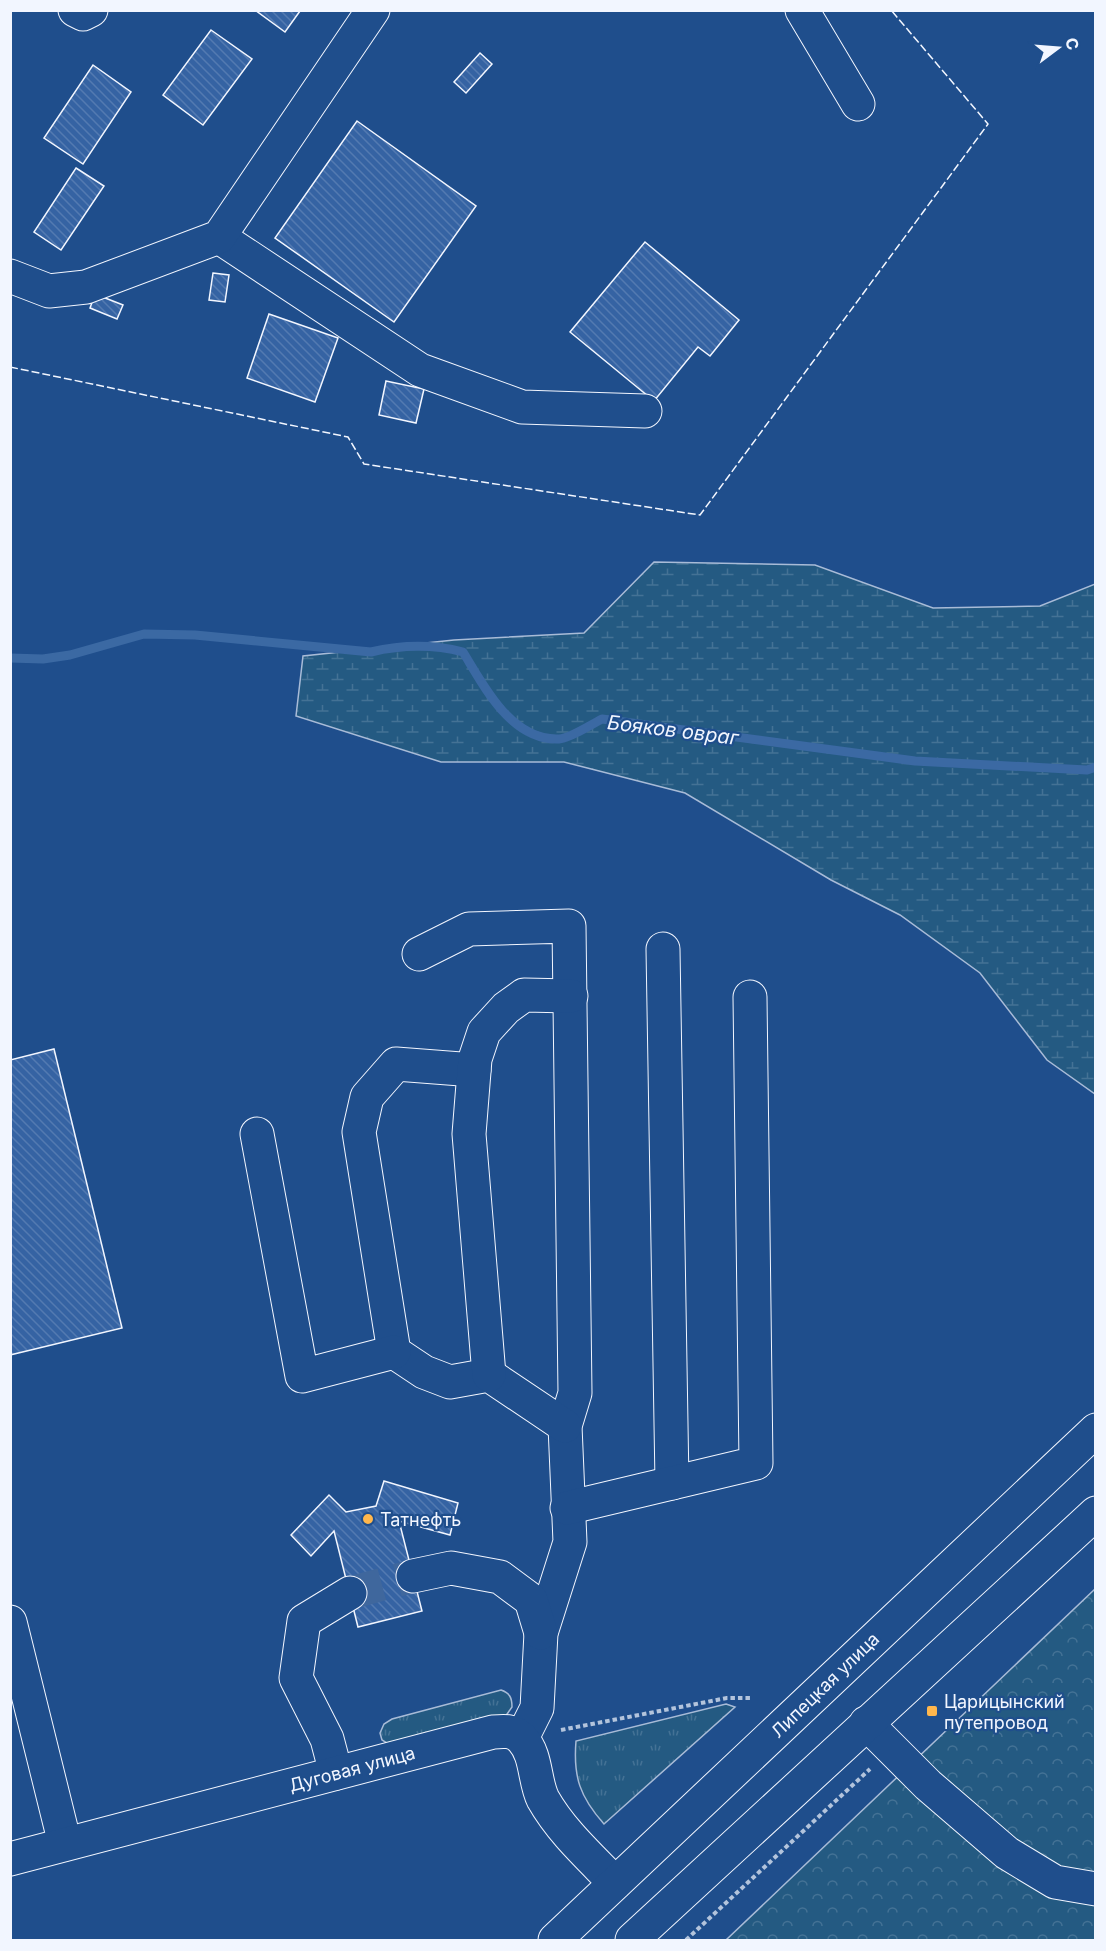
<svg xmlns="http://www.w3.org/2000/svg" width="1106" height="1951" font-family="Inter,sans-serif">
  <defs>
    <pattern id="grass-tufts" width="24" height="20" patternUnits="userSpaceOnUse" patternTransform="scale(1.5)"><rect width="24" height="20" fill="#245a82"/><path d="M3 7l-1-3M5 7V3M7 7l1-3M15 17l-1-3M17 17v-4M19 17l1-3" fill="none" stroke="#447295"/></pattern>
    <pattern id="forest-crowns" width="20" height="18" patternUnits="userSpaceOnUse" patternTransform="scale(1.5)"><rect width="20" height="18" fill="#245a82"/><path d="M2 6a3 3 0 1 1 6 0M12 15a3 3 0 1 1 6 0" fill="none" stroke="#447295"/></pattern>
    <pattern id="wetland-marsh" width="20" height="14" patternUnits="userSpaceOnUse" patternTransform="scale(1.5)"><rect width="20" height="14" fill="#245a82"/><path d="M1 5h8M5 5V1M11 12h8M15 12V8" fill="none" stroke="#447295"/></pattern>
    <pattern id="building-back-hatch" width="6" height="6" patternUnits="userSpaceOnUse" patternTransform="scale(1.5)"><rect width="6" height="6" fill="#3563a3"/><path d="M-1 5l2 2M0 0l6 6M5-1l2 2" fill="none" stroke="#537ab1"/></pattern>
  </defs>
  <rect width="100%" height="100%" fill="#1f4e8c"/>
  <g fill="url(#grass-tufts)" stroke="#a8bbd7" stroke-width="1.5">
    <path d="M501 1690C510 1693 512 1698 512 1707L505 1717 390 1745 382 1740 380 1733 384 1724 392 1719Z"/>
    <path d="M726 1704 735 1707 604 1824C580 1797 573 1777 576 1741Z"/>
  </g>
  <polygon fill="url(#forest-crowns)" stroke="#a8bbd7" stroke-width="1.5" points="1095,1589 1095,1940 726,1940"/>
  <polygon fill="url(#wetland-marsh)" stroke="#a8bbd7" stroke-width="1.5" points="654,562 815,565 933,608 1040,606 1095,584 1095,1094 1047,1060 980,973 900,915 831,880 685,793 564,762 441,762 296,716 303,656 454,640 584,633"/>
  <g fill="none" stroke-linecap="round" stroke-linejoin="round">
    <path stroke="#3b69a3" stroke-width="9" d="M10 658 43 659 70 655 144 634 195 635 371 652C401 645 432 644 463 652 484 686 511 741 559 739 571 738 590 725 602 719L915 761 1087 770 1096 767"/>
  </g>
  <g fill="url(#building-back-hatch)" stroke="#f2f6ff" stroke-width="1.5">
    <polygon points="255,10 299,10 300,11 285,32"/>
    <polygon points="211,30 252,59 203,125 163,95"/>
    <polygon points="480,53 492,64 466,93 454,82"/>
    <polygon points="93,65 131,92 83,164 44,138"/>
    <polygon points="357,121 476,206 394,322 275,238"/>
    <polygon points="76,168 104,186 61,250 34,232"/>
    <polygon points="645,242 739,320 710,356 698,347 654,401 570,332"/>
    <polygon points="213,273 229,275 225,302 209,300"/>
    <polygon points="95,294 123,305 117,319 90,308"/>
    <polygon points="269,314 338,338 315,402 247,378"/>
    <polygon points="386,381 424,389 416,423 379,415"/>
    <polygon points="54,1049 122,1328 10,1355 10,1060"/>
    <polygon points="384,1481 458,1503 450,1535 399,1521 422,1611 358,1627 334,1531 311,1556 291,1535 329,1495 346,1512 376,1506"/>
  </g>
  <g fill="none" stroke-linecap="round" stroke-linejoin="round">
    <polyline stroke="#3f679d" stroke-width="33" stroke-dasharray="33 16" stroke-linecap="butt" points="350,1593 413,1576"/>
    <g stroke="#f2f6ff" stroke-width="35">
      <g id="minor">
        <polyline points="75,10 83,14 91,10"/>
        <polyline points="802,10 858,104"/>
        <polyline points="219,237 420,370 522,407 645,411"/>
        <polyline points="10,276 49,291 86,287 219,237 373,10"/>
        <polyline points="663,949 672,1483"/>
        <polyline points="419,954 469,929 569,926 575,1393 565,1426 570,1542 541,1633 537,1708 522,1738"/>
        <polyline points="474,1070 396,1064 367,1097 359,1132 394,1352 424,1372 450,1382 489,1375 565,1426"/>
        <polyline points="257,1134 302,1376 394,1352"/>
        <polyline points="489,1375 469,1134 475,1059 484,1032 506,1008 524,995 571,996"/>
        <polyline points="567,1508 756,1463 750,997"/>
        <polyline points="413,1576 451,1568 500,1577 531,1600 541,1633"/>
        <polyline points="10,1622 65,1844"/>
        <polyline points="866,1723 928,1785 1007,1853 1055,1882 1096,1889"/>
        <polyline points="336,1773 327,1739 296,1678 304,1621 350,1593"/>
        <path d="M10 1859 493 1732C504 1731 514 1730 522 1739 537 1755 534 1781 543 1799 561 1831 590 1857 615 1883"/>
      </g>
    </g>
    <g stroke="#f2f6ff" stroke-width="35">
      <g id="major">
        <polyline points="555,1940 1096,1430"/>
        <polyline points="632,1940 1096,1513"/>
      </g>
    </g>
    <g stroke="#b3c4dc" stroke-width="4" stroke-dasharray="4.5 3" stroke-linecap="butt">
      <polyline points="561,1730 727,1698 752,1698"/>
      <polyline points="686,1940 870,1769"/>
    </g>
    <use href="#minor" stroke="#1f4e8c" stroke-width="33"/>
    <use href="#major" stroke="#1f4e8c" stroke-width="33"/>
    <polyline stroke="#f2f6ff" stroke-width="1.5" stroke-dasharray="8 3" stroke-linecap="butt" points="10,367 348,437 364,464 700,515 988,124 891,10"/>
  </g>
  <g fill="#ffb74d" stroke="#1f4e8c" stroke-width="2">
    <circle cx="368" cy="1519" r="6"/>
    <rect x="926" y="1705" width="12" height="12" rx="3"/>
  </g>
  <g text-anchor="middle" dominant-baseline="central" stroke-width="4.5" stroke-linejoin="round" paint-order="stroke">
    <g font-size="18" fill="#f2f6ff" stroke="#1f4e8c" text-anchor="start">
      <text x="380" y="1519">Татнефть</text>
      <text x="944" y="1701">Царицынский<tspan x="944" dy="21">путепровод</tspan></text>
    </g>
    <g font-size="18" fill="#f2f6ff" stroke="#1f4e8c">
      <text transform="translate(825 1685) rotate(-44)">Липецкая улица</text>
      <text transform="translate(352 1769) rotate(-15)">Дуговая улица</text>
    </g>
    <g font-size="20" font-style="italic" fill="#f2f6ff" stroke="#1f4e8c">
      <text transform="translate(673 730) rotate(7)">Бояков овраг</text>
    </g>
  </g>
  <rect width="1106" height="1951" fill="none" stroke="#f2f6ff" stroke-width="24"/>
  <g transform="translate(1058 48) rotate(74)" stroke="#1f4e8c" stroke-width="4.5" paint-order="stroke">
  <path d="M0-4.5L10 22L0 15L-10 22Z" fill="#f2f6ff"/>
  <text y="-9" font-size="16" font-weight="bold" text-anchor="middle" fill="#f2f6ff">С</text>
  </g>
</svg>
